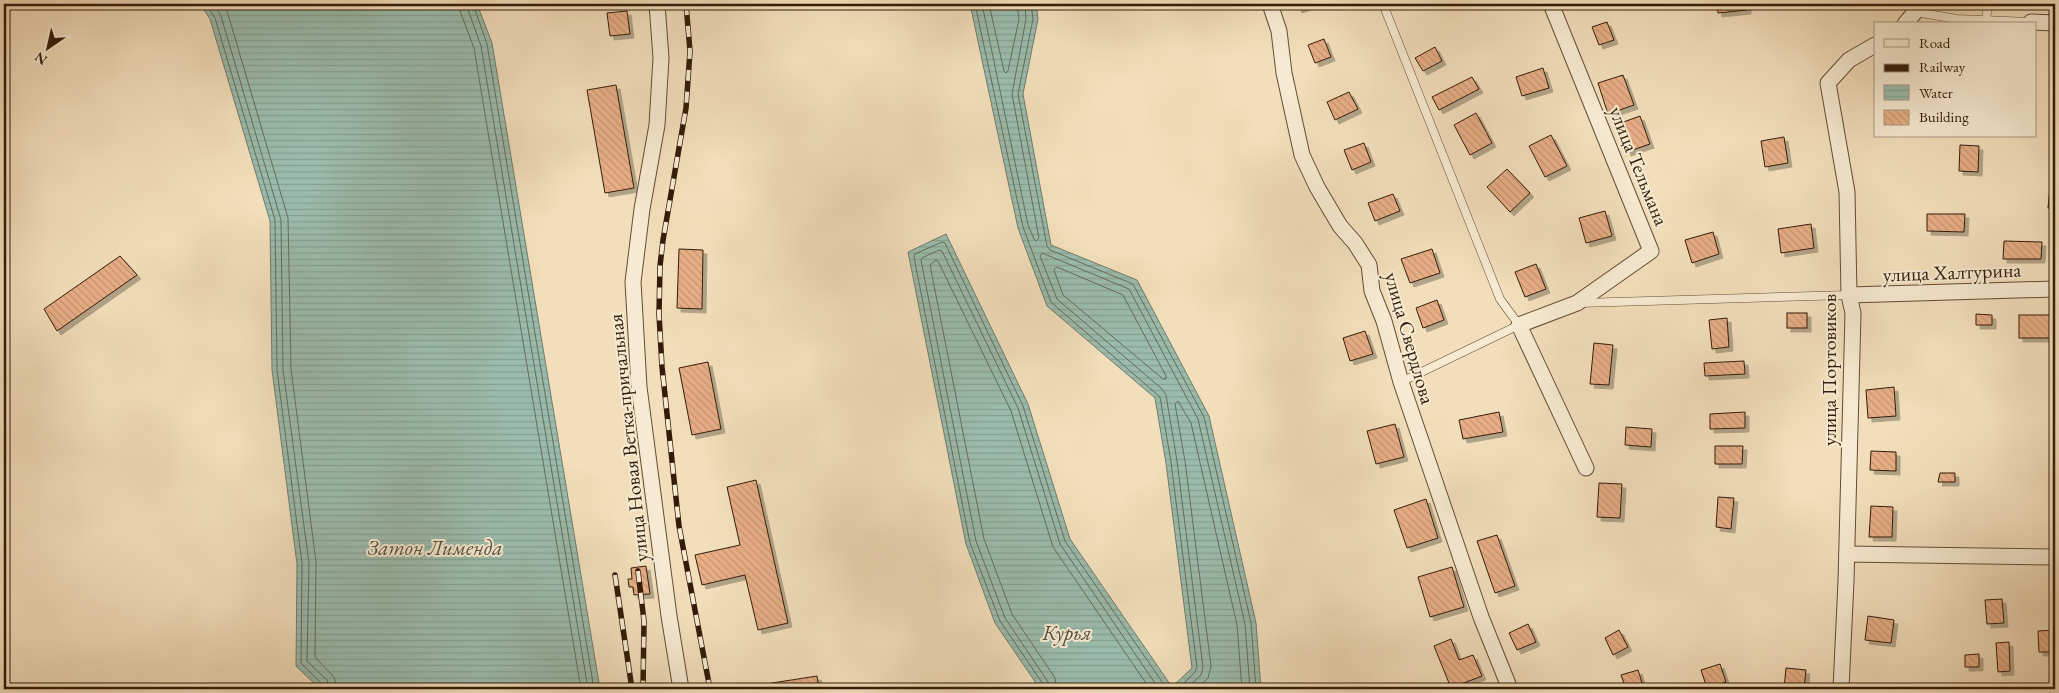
<svg xmlns="http://www.w3.org/2000/svg" width="2059" height="693" font-family="'EB Garamond',serif">
  <defs>
    <pattern id="water-rules" width="6" height="5" patternUnits="userSpaceOnUse" patternTransform="scale(1.25)"><rect width="6" height="5" fill="#9bbcad"/><path d="M0 2.5h6" fill="none" stroke="#86a194"/></pattern>
    <pattern id="building-back-hatch" width="6" height="6" patternUnits="userSpaceOnUse" patternTransform="scale(1.25)"><rect width="6" height="6" fill="#e8ae86"/><path d="M-1 5l2 2M0 0l6 6M5-1l2 2" fill="none" stroke="#c79572"/></pattern>
    <filter id="shadow"><feDropShadow dx="4" dy="4" stdDeviation="0" flood-color="#0004"/></filter>
  </defs>
  <rect width="100%" height="100%" fill="#f2deba"/>
  <filter id="stains"><feTurbulence type="fractalNoise" baseFrequency=".004" numOctaves="4"/><feColorMatrix values="0 0 0 0 .2 0 0 0 0 .09 0 0 0 0 .02 0 0 0 .5 -.17"/></filter>
  <radialGradient id="worn" r=".72"><stop offset=".6" stop-color="#630" stop-opacity="0"/><stop offset="1" stop-color="#630" stop-opacity=".3"/></radialGradient>
  <g fill="url(#water-rules)" stroke="#717c6b">
    <polygon points="200,4 477,4 492,43 600,689 320,689 296,666 297,564 272,370 270,221 210,19"/>
    <polygon points="970,4 1036,4 1038,19 1023,94 1051,245 1137,280 1209,416 1256,623 1261,689 1040,689 995,623 966,544 908,252 946,234 1028,404 1070,539 1172,687 1192,668 1166,463 1155,398 1047,306 1018,228"/>
  </g>
  <g fill="none" stroke-linecap="round" stroke-linejoin="round">
    <g stroke="#666c5b" stroke-width="1">
      <polyline points="206,4 215,18 275,220 277,370 302,563 301,663 322,684 323,689"/>
      <polyline points="214,4 221,16 281,220 283,370 309,563 307,661 327,680 329,689"/>
      <polyline points="223,4 228,14 288,218 291,369 316,562 315,657 334,677 337,689"/>
      <polyline points="459,4 460,11 474,48 581,689"/>
      <polyline points="466,4 481,46 588,689"/>
      <polyline points="473,4 487,44 594,689"/>
      <polyline points="975,4 1023,227 1051,302 1160,397 1171,462 1197,667 1195,672 1178,689"/>
      <polyline points="982,4 1028,225 1034,239 1036,241 1039,238 1012,94 1026,19 1025,4"/>
      <polyline points="989,4 1004,71 1006,73 1008,71 1019,19 1017,4"/>
      <polyline points="1031,4 1033,19 1018,94 1047,246 1050,250 1133,284 1204,417 1251,623 1256,689"/>
      <polygon points="1057,267 1123,295 1166,376 1166,379 1163,379 1063,295 1054,270"/>
      <polyline points="1044,689 1043,684 1000,621 970,543 914,257 915,254 942,242 945,243 1023,406 1065,541 1167,689"/>
      <polyline points="1050,689 1048,682 1005,618 976,541 921,260 922,258 939,250 942,251 1018,408 1060,544 1159,689"/>
      <polyline points="1057,689 1055,678 1012,614 984,539 930,265 936,260 938,261 1011,411 1053,547 1150,689"/>
      <polyline points="1186,689 1201,675 1203,667 1177,461 1166,395 1162,389 1057,299 1040,256 1042,253 1129,289 1198,419 1245,624 1250,689"/>
      <polyline points="1197,689 1208,678 1211,666 1185,461 1175,404 1178,401 1191,423 1237,625 1242,689"/>
    </g>
  </g>
  <g fill="url(#building-back-hatch)" stroke="#321c09" filter="url(#shadow)">
    <polygon points="1296,4 1313,4 1298,9"/>
    <polygon points="1717,4 1747,4 1747,10 1718,13"/>
    <polygon points="627,11 630,34 610,36 607,13"/>
    <polygon points="1607,22 1614,40 1599,45 1592,27"/>
    <polygon points="1324,39 1331,57 1315,63 1308,45"/>
    <polygon points="1435,47 1442,61 1423,71 1415,58"/>
    <polygon points="1543,68 1549,88 1522,96 1516,77"/>
    <polygon points="1623,75 1634,105 1608,114 1598,83"/>
    <polygon points="1472,77 1479,89 1439,110 1432,97"/>
    <polygon points="616,85 634,188 605,193 587,90"/>
    <polygon points="1349,92 1358,109 1335,120 1327,102"/>
    <polygon points="1476,113 1492,143 1470,155 1454,125"/>
    <polygon points="1640,116 1650,144 1627,152 1618,124"/>
    <polygon points="1551,135 1567,166 1545,177 1529,146"/>
    <polygon points="1784,137 1788,163 1765,167 1761,141"/>
    <polygon points="1364,143 1371,162 1352,170 1344,150"/>
    <polygon points="1960,145 1979,146 1978,172 1959,171"/>
    <polygon points="1507,169 1530,193 1510,212 1487,187"/>
    <polygon points="2050,188 2055,188 2055,209 2048,208"/>
    <polygon points="1393,194 1400,211 1375,221 1368,203"/>
    <polygon points="1605,211 1612,236 1586,243 1579,218"/>
    <polygon points="1927,214 1965,214 1964,232 1927,231"/>
    <polygon points="1811,224 1814,248 1781,253 1778,229"/>
    <polygon points="1713,232 1719,254 1692,263 1685,240"/>
    <polygon points="2004,241 2042,242 2041,259 2003,259"/>
    <polygon points="679,249 703,250 702,309 677,308"/>
    <polygon points="1432,249 1440,273 1410,283 1401,259"/>
    <polygon points="120,256 137,275 57,331 44,309"/>
    <polygon points="1536,264 1546,289 1525,297 1515,272"/>
    <polygon points="1437,300 1444,320 1423,328 1416,308"/>
    <rect x="1787" y="313" width="20" height="15"/>
    <polygon points="1976,314 1992,315 1992,325 1976,325"/>
    <rect x="2019" y="315" width="36" height="23"/>
    <polygon points="1727,318 1729,347 1712,349 1709,320"/>
    <polygon points="1365,331 1373,354 1350,361 1343,338"/>
    <polygon points="1594,343 1613,345 1609,385 1590,384"/>
    <polygon points="1744,361 1745,374 1705,376 1704,363"/>
    <polygon points="708,362 721,429 692,435 679,368"/>
    <polygon points="1894,387 1896,416 1868,418 1866,390"/>
    <polygon points="1499,412 1503,432 1463,439 1459,420"/>
    <polygon points="1745,412 1745,428 1710,429 1710,414"/>
    <polygon points="1395,424 1404,457 1376,464 1367,431"/>
    <polygon points="1626,427 1652,429 1651,447 1625,445"/>
    <polygon points="1715,446 1743,446 1742,464 1715,464"/>
    <polygon points="1871,451 1896,452 1896,471 1870,470"/>
    <polygon points="1940,473 1955,473 1955,482 1938,482"/>
    <polygon points="756,480 788,623 758,630 745,575 702,585 695,555 740,545 727,487"/>
    <polygon points="1599,483 1622,484 1620,518 1597,517"/>
    <polygon points="1718,497 1734,498 1731,529 1716,527"/>
    <polygon points="1426,499 1438,538 1407,548 1394,510"/>
    <polygon points="1871,506 1893,507 1892,537 1869,537"/>
    <polygon points="1497,535 1515,586 1495,593 1477,541"/>
    <polygon points="646,566 650,594 634,595 633,587 629,587 628,579 632,579 631,568"/>
    <polygon points="1452,567 1464,607 1430,617 1418,577"/>
    <polygon points="2002,599 2004,623 1987,624 1985,600"/>
    <polygon points="1868,616 1894,620 1891,643 1865,640"/>
    <polygon points="1528,624 1536,642 1517,650 1509,633"/>
    <polygon points="1619,630 1628,647 1613,655 1605,638"/>
    <polygon points="2055,630 2055,652 2039,652 2038,631"/>
    <polygon points="1451,639 1459,660 1473,655 1482,676 1451,688 1434,646"/>
    <polygon points="2009,642 2010,671 1998,672 1996,643"/>
    <polygon points="1979,654 1979,667 1965,667 1965,655"/>
    <polygon points="1720,664 1726,682 1707,688 1701,670"/>
    <polygon points="1786,668 1806,670 1804,689 1784,689"/>
    <polygon points="1638,670 1643,686 1626,689 1621,675"/>
    <polygon points="817,676 819,689 754,689 753,686"/>
  </g>
  <g fill="none" stroke-linecap="round" stroke-linejoin="round">
    <g stroke="#624c35" stroke-width="9">
      <g id="lane">
        <polyline points="1383,4 1500,299 1519,325 1401,382"/>
        <polyline points="1915,12 1957,19 2031,22"/>
        <polyline points="1986,20 1988,4"/>
        <polyline points="1581,303 1849,295"/>
      </g>
    </g>
    <g stroke="#624c35" stroke-width="17">
      <g id="street">
        <polyline points="657,4 661,58 657,125 642,209 633,282 639,387 669,616 681,689"/>
        <polyline points="1270,4 1279,31 1284,73 1302,155 1317,187 1340,226 1355,243 1369,265 1372,291 1384,321 1401,382 1481,617 1510,689"/>
        <polyline points="1551,4 1651,251 1577,303 1519,325 1586,468"/>
        <polyline points="2031,22 2055,23"/>
        <polyline points="1905,24 1915,12 1915,4"/>
        <polyline points="1849,295 2055,289"/>
        <polyline points="1847,554 2055,557"/>
        <polyline points="1841,689 1846,581 1853,313 1849,295 1847,192 1828,83 1849,60 1875,45"/>
      </g>
    </g>
    <use href="#lane" stroke="#f7ead2" stroke-width="8"/>
    <use href="#street" stroke="#f7ead2" stroke-width="15"/>
    <g stroke="#321c09" stroke-width="5.5">
      <g id="rail">
        <polyline points="686,4 690,51 686,108 663,240 660,266 659,314 662,367 679,526 710,689"/>
        <polyline points="638,571 644,621 643,689"/>
        <polyline points="615,575 632,689"/>
      </g>
    </g>
    <use href="#rail" stroke="#f7ead2" stroke-width="4" stroke-dasharray="11" stroke-linecap="butt"/>
  </g>
  <g text-anchor="middle" dominant-baseline="central" stroke-width="4" stroke-linejoin="round" paint-order="stroke">
    <g font-size="20" fill="#321c09" stroke="#f7ead2">
      <text transform="translate(1639 166) rotate(68)">улица Тельмана</text>
      <text transform="translate(1952 272) rotate(-2)">улица Халтурина</text>
      <text transform="translate(1410 338) rotate(74)">улица Свердлова</text>
      <text transform="translate(1829 370) rotate(-90)">улица Портовиков</text>
      <text transform="translate(628 438) rotate(-96)">улица Новая Ветка-причальная</text>
    </g>
    <g font-size="21" font-style="italic" fill="#524c3a" stroke="#f7ead2">
      <text x="435" y="547">Затон Лименда</text>
      <text x="1067" y="632">Курья</text>
    </g>
  </g>
  <rect width="2059" height="693" fill="none" stroke="#f2deba" stroke-width="20"/>
  <rect x="5" y="5" width="2049" height="683" fill="none" stroke="#321c09" stroke-width="2.5"/>
  <rect x="10" y="10" width="2039" height="673" fill="none" stroke="#321c09"/>
  <rect x="1874" y="22" width="162" height="115" fill="#f7ead2" stroke="#a89882"/>
  <rect x="1884" y="39" width="25" height="8" fill="#f7ead2" stroke="#a89882"/>
  <text x="1919" y="48" font-size="15" fill="#321c09">Road</text>
  <rect x="1884" y="64" width="25" height="8" fill="#321c09" stroke="#a89882"/>
  <text x="1919" y="72" font-size="15" fill="#321c09">Railway</text>
  <rect x="1884" y="85" width="25" height="15" fill="url(#water-rules)" stroke="#a89882"/>
  <text x="1919" y="98" font-size="15" fill="#321c09">Water</text>
  <rect x="1884" y="110" width="25" height="15" fill="url(#building-back-hatch)" stroke="#a89882"/>
  <text x="1919" y="122" font-size="15" fill="#321c09">Building</text>
  <g transform="translate(48 48) rotate(214)" stroke="#f7ead2" stroke-width="4" paint-order="stroke">
  <path d="M0-4L9 19L0 12L-9 19Z" fill="#321c09"/>
  <text y="-8" font-size="14" font-weight="bold" text-anchor="middle" fill="#321c09">N</text>
  </g>
  <rect width="100%" height="100%" filter="url(#stains)"/>
  <rect width="100%" height="100%" fill="url(#worn)"/>
</svg>
